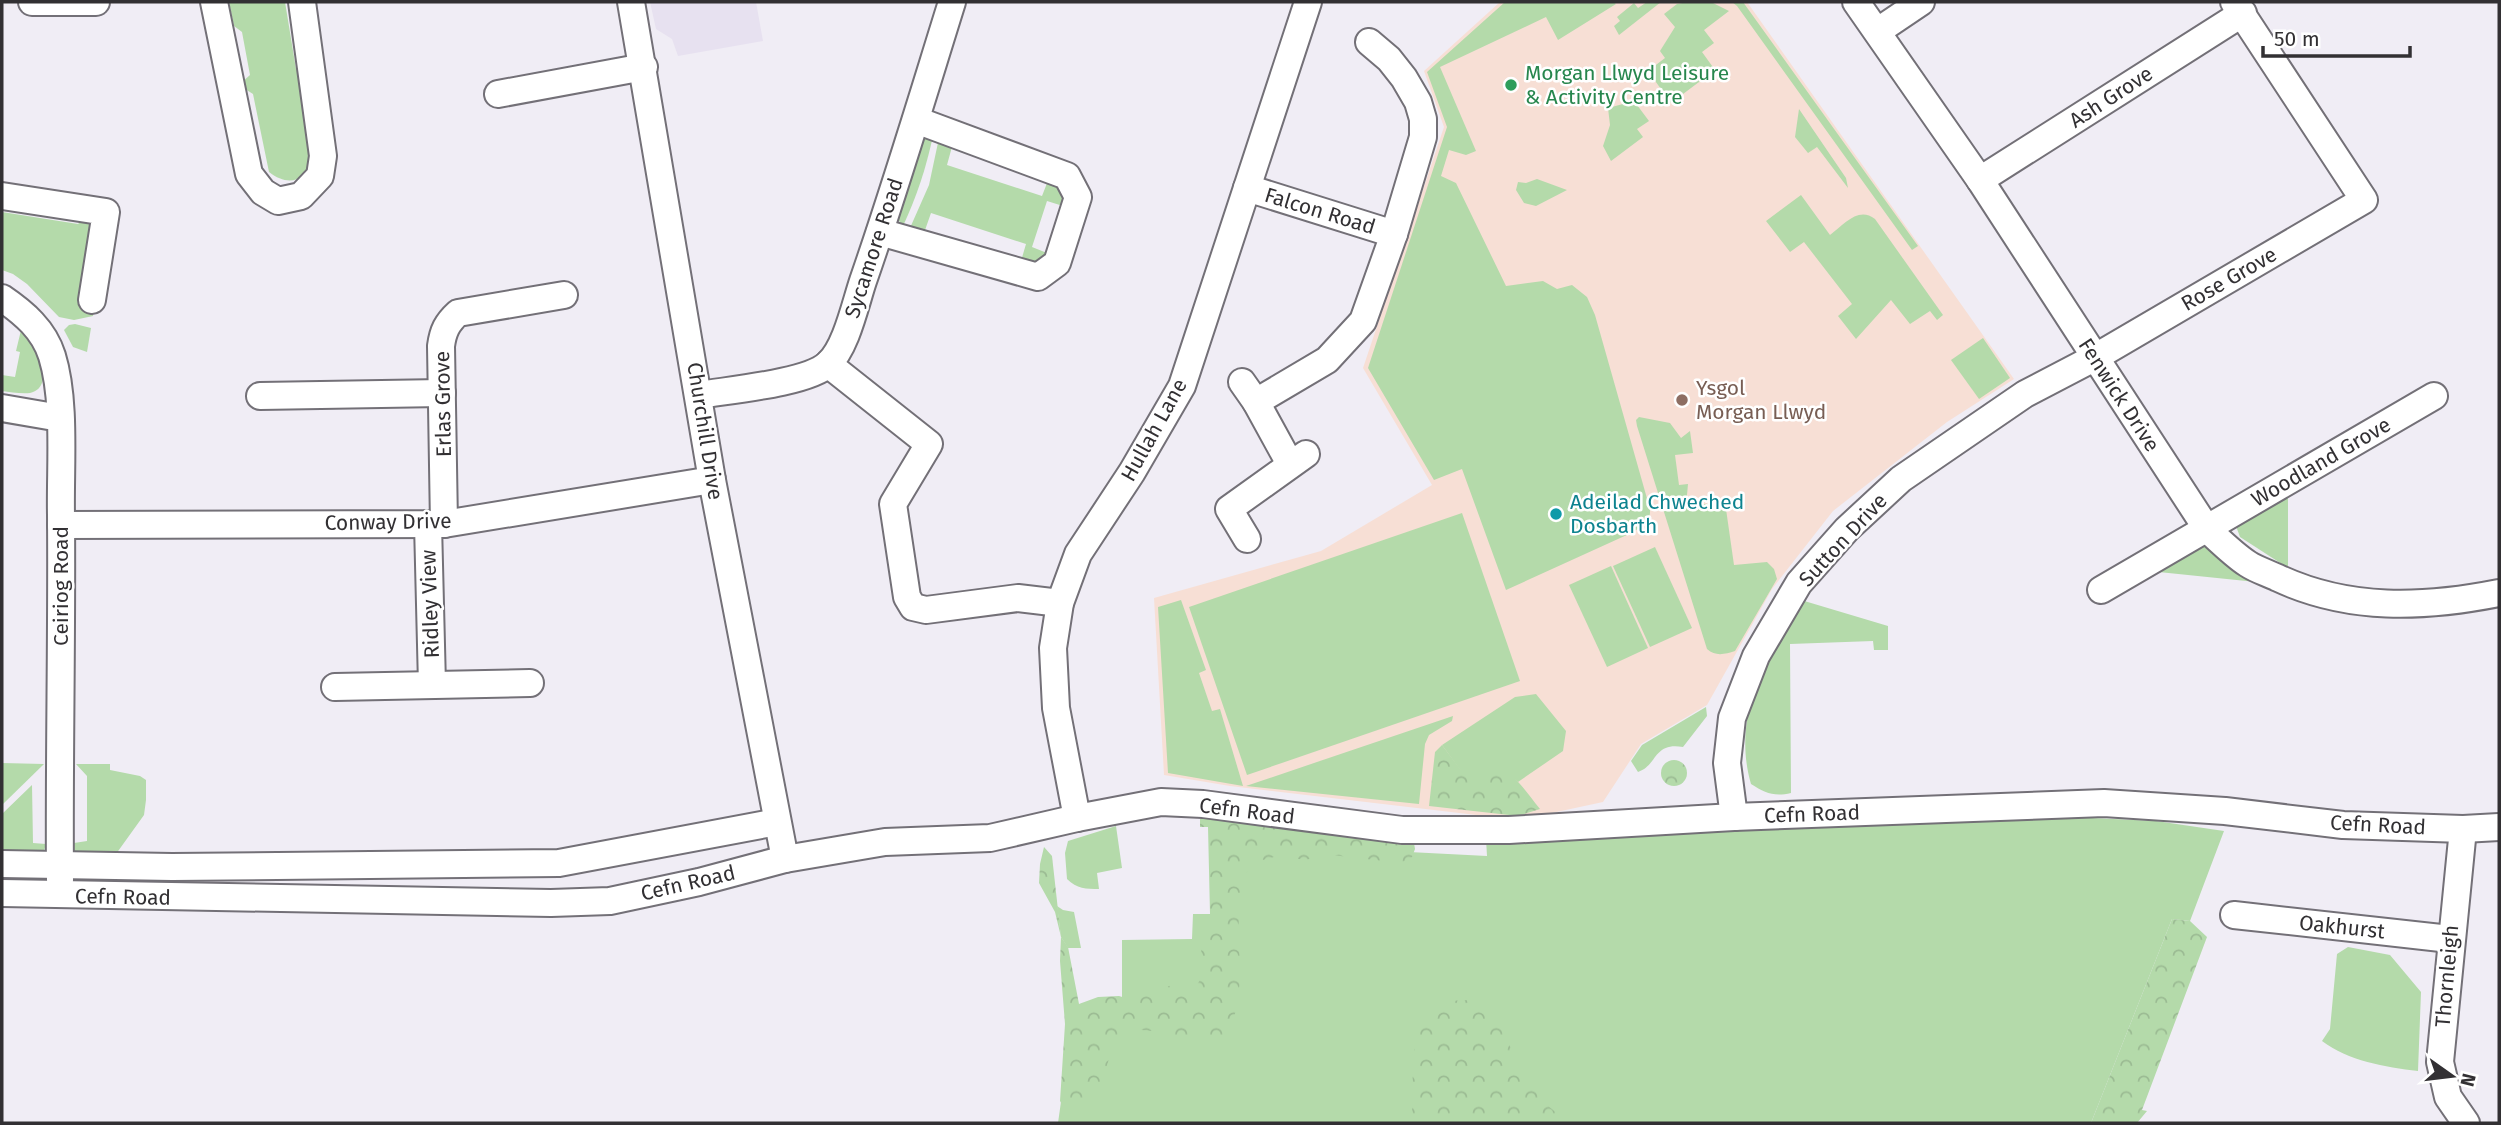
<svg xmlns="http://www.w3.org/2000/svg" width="2501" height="1125" font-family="'Fira Sans',sans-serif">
  <defs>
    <pattern id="forest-crowns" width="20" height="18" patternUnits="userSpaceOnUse" patternTransform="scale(1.75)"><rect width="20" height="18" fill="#b4daaa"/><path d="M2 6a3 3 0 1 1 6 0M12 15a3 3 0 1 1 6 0" fill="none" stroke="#9bbb93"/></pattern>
  </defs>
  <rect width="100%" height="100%" fill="#f0edf5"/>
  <polygon fill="#e7e1f0" points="650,2 756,2 763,41 678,56 672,39 656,29"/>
  <polygon fill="#f7dfd5" points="1500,2 1747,2 2014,379 1947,422 1833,511 1772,589 1707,705 1641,744 1603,802 1519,820 1230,786 1164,775 1154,598 1321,551 1432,485 1363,368 1444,127 1424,71"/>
  <g fill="#b4daaa">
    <path d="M229 2H285L296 69 305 77 313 158C306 182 288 187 269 172L253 94 242 87 241 83 250 75 242 32 234 26Z"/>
    <path d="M1505 2H1613L1616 4 1558 40 1546 17 1440 67 1476 151 1466 155 1449 150 1441 176 1456 183 1506 286 1543 281 1557 289 1572 285 1587 297 1595 315 1650 509C1651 524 1641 527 1629 534L1506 590 1462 469 1434 480 1368 368 1447 127 1427 72Z"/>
    <polygon points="1647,2 1661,2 1619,35 1614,26 1620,21 1617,17 1634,3 1638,8"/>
    <polygon points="1688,2 1711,2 1729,11 1704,30 1714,43 1702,52 1715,70 1671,103 1648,71 1665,58 1660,51 1675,27 1664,14 1677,4"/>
    <polygon points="1732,2 1743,2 1918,246 1912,250 1737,6"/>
    <polygon points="1634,101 1649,121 1637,129 1643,137 1611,161 1603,146 1610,125 1608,108"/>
    <polygon points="1799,109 1846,178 1848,188 1817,147 1808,153 1795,137"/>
    <path d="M926 135 933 136C926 168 917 196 903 226L894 214 913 145Z"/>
    <polygon points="939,138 953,143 947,165 1042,196 1049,178 1065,192 1063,206 1047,201 1032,247 1047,253 1045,258 1035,265 1021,261 1026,244 931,213 924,233 910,228 929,185"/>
    <polygon points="1537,179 1567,190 1536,206 1524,203 1516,190 1518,182 1526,183"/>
    <path d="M1801 195 1830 235C1844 225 1858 206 1875 219L1943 315 1937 320 1930 311 1910 324 1891 300 1856 339 1838 316 1852 304 1804 242 1790 252 1766 221Z"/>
    <polygon points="2,212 78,224 87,216 94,223 95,303 93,316 74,320 59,317 27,284 13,274 2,270"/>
    <polygon points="75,324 91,328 87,352 73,347 64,330 69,325"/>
    <path d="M22 326C30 339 60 386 30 393 21 394 10 392 2 391V375L15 377 20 352 16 351Z"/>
    <polygon points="1983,338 2010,378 1979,399 1951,360"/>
    <path d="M1639 417 1670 423 1681 438 1690 431 1693 453 1675 455 1679 485 1688 484 1686 506 1725 502 1734 565 1767 562 1774 569 1777 579 1735 651C1725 654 1716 657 1707 649L1637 426 1636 420Z"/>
    <polygon points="2288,491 2288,568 2240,537 2236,526"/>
    <polygon points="1462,513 1520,681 1247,775 1189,607"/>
    <polygon points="2201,544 2207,546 2256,582 2149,571"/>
    <polygon points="1655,547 1692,628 1650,647 1613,566"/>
    <polygon points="1611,566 1648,648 1607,667 1569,585"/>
    <polygon points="1181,600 1206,670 1199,673 1212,711 1220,709 1243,786 1168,773 1158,607"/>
    <path d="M1801 600 1888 626V650H1874L1873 641 1790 644 1791 793C1774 797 1765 793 1751 784 1731 714 1767 658 1801 600Z"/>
    <path d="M1536 694 1566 731 1563 751 1518 782C1501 766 1483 769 1461 771L1442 745 1515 697Z"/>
    <path d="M1706 707 1707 716 1683 747C1653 742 1658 765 1638 772L1631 761 1642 745Z"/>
    <polygon points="1453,716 1452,721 1429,735 1425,744 1419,804 1246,786"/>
    <polygon points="2,763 44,764 2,805"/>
    <polygon points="76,764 110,764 110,770 140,776 146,780 146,800 144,815 116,854 75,855 74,843 87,841 87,776"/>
    <polygon points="32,785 33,843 46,844 43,854 2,854 2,814"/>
    <polygon points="2071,817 2156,821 2224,831 2190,921 2172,919 2091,1123 1058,1123 1074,1010 1213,1029 1227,826 1409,852 1487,856 1486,839 1687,834 1792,825"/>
    <path d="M1116 826 1122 868 1097 873 1099 889C1086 889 1077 889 1067 879L1065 853 1068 841Z"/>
    <polygon points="1057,906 1063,910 1074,912 1081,948 1068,948 1061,937"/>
    <polygon points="1193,914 1210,914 1208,1021 1122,1009 1122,940 1192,939"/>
    <path d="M2348 947 2390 955 2421 992 2418 1071C2385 1067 2348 1061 2322 1041L2330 1029 2337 954Z"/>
  </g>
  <g fill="url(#forest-crowns)">
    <path d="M1442 745 1461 770C1511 766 1510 771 1540 809L1518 816 1429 806 1435 752Z"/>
    <circle cx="1674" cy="773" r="13"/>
    <polygon points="1207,815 1341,832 1414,843 1415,849 1412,857 1401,863 1323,854 1306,860 1278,856 1259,861 1241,877 1238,935 1241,974 1236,1011 1226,1036 1206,1041 1152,1031 1121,1028 1112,1046 1101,1090 1080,1110 1065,1109 1060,1101 1065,1024 1060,961 1061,937 1055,912 1039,883 1040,864 1044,847 1052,856 1061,937 1068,947 1079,1004 1098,997 1119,996 1132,1000 1155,989 1174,985 1191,996 1202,976 1201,941 1210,914 1208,827 1200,827 1200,819"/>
    <polygon points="2172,919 2190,921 2207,937 2142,1110 2147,1111 2137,1123 2091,1123"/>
    <polygon points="1472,1000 1497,1019 1515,1057 1546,1104 1568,1123 1412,1123 1413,1055 1423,1022 1444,1001"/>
  </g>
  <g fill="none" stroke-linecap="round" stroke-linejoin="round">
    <g stroke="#737077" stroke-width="30">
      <g id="minor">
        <polyline points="32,2 96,2"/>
        <polyline points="214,2 249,174 263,192 278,201 301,196 320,176 323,156 302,2"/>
        <polyline points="631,2 712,480 785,859"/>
        <path d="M1856 2 1980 180 2207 529C2220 541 2234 555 2248 564 2257 570 2268 573 2278 578 2349 611 2423 608 2499 593"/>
        <polyline points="1878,31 1921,2"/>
        <polyline points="498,94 644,67"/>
        <polyline points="1980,180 2243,13"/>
        <polyline points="1247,188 1394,234"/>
        <polyline points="2,196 106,212 92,300"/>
        <polyline points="880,232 1038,277 1057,263 1078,197 1067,176 916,120"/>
        <path d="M2 298C24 313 44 330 52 356 66 401 60 467 61 515 62 636 59 758 60 880"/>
        <polyline points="828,364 929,444 893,504 907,597 913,607 926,610 1018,598 1060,603"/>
        <polyline points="1242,382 1256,402 1327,360 1363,321 1394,234 1423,137 1423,119 1418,102 1404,78 1389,59 1369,42"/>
        <path d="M700 395C729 390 808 383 828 364 846 348 855 305 863 281 895 189 923 95 952 2"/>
        <polyline points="260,396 442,393"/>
        <polyline points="1256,402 1290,464"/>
        <polyline points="2,408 60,418"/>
        <polyline points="428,524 432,685"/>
        <path d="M444 524 441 346C443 331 447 323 458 313L564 295"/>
        <polyline points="61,525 444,524 712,480"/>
        <polyline points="1247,539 1229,509 1306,454"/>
        <polyline points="2101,590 2434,396"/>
        <polyline points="335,687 530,683"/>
        <polyline points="1734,817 1727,763 1732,718 1756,656 1799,583 1847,529 1901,479 2025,394 2094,358 2364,200 2234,2"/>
        <polyline points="1077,818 1056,708 1053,648 1060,603 1078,554 1132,472 1182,386 1308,2"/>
        <polyline points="2463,829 2440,1062 2448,1097 2466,1123"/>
        <polyline points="2,864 172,867 559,863 777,822"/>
        <polyline points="2,893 551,903 610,901 699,882 785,859 885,842 990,838 1077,818 1161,802 1203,804 1402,830 1509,830 1734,817 2104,803 2225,811 2343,825 2463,829 2499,827"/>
        <polyline points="2234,915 2450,939"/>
      </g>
    </g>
    <use href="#minor" stroke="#fff" stroke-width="26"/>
  </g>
  <circle fill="#2e9e5b" stroke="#fff" stroke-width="2.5" cx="1511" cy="85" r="7"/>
  <circle fill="#8d6e63" stroke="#fff" stroke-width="2.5" cx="1682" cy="400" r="7"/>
  <circle fill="#0f9aa8" stroke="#fff" stroke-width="2.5" cx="1556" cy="514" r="7"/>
  <g text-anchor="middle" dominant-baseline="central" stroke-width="5" stroke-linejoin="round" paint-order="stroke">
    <g font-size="21" fill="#27864d" stroke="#fff" text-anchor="start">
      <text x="1525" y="73">Morgan Llwyd Leisure<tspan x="1525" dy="24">&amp; Activity Centre</tspan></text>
    </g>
    <g font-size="21" fill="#323033" stroke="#fff">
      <text transform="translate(2111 97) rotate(-33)">Ash Grove</text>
      <text transform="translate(1320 211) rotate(17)">Falcon Road</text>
      <text transform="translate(874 248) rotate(-72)">Sycamore Road</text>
      <text transform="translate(2229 279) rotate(-30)">Rose Grove</text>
      <text transform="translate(2119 395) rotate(57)">Fenwick Drive</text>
      <text transform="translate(443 404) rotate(-91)">Erlas Grove</text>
      <text transform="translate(1154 430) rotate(-61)">Hullah Lane</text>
      <text transform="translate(705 431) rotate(81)">Churchill Drive</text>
      <text transform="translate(2321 462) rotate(-30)">Woodland Grove</text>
      <text transform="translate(388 522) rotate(-1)">Conway Drive</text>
      <text transform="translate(1843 540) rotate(-47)">Sutton Drive</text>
      <text transform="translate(61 586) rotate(-90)">Ceiriog Road</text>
      <text transform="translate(430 604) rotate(-92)">Ridley View</text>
      <text transform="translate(1247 811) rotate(7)">Cefn Road</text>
      <text transform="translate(1812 814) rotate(-2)">Cefn Road</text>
      <text transform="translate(2378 825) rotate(3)">Cefn Road</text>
      <text transform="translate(688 883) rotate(-13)">Cefn Road</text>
      <text transform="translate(123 897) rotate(1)">Cefn Road</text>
      <text transform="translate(2342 927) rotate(6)">Oakhurst</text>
      <text transform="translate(2447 976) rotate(-85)">Thornleigh</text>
    </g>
    <g font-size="21" fill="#785e54" stroke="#fff" text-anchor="start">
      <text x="1696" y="388">Ysgol<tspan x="1696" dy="24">Morgan Llwyd</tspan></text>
    </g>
    <g font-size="21" fill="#0d838f" stroke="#fff" text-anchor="start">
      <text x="1570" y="502">Adeilad Chweched<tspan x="1570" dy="24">Dosbarth</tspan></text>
    </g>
  </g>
  <rect width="2501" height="1125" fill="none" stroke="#323033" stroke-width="7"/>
  <g transform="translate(2452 1076) rotate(104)" stroke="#ffffff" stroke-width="5" paint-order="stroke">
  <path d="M0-5L12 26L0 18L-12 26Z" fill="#323033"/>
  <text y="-10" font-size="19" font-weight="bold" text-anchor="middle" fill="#323033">N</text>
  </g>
  <path d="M2263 46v10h147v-10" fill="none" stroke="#323033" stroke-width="3.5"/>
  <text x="2274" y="46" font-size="21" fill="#323033" stroke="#ffffff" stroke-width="5" paint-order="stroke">50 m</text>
</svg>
